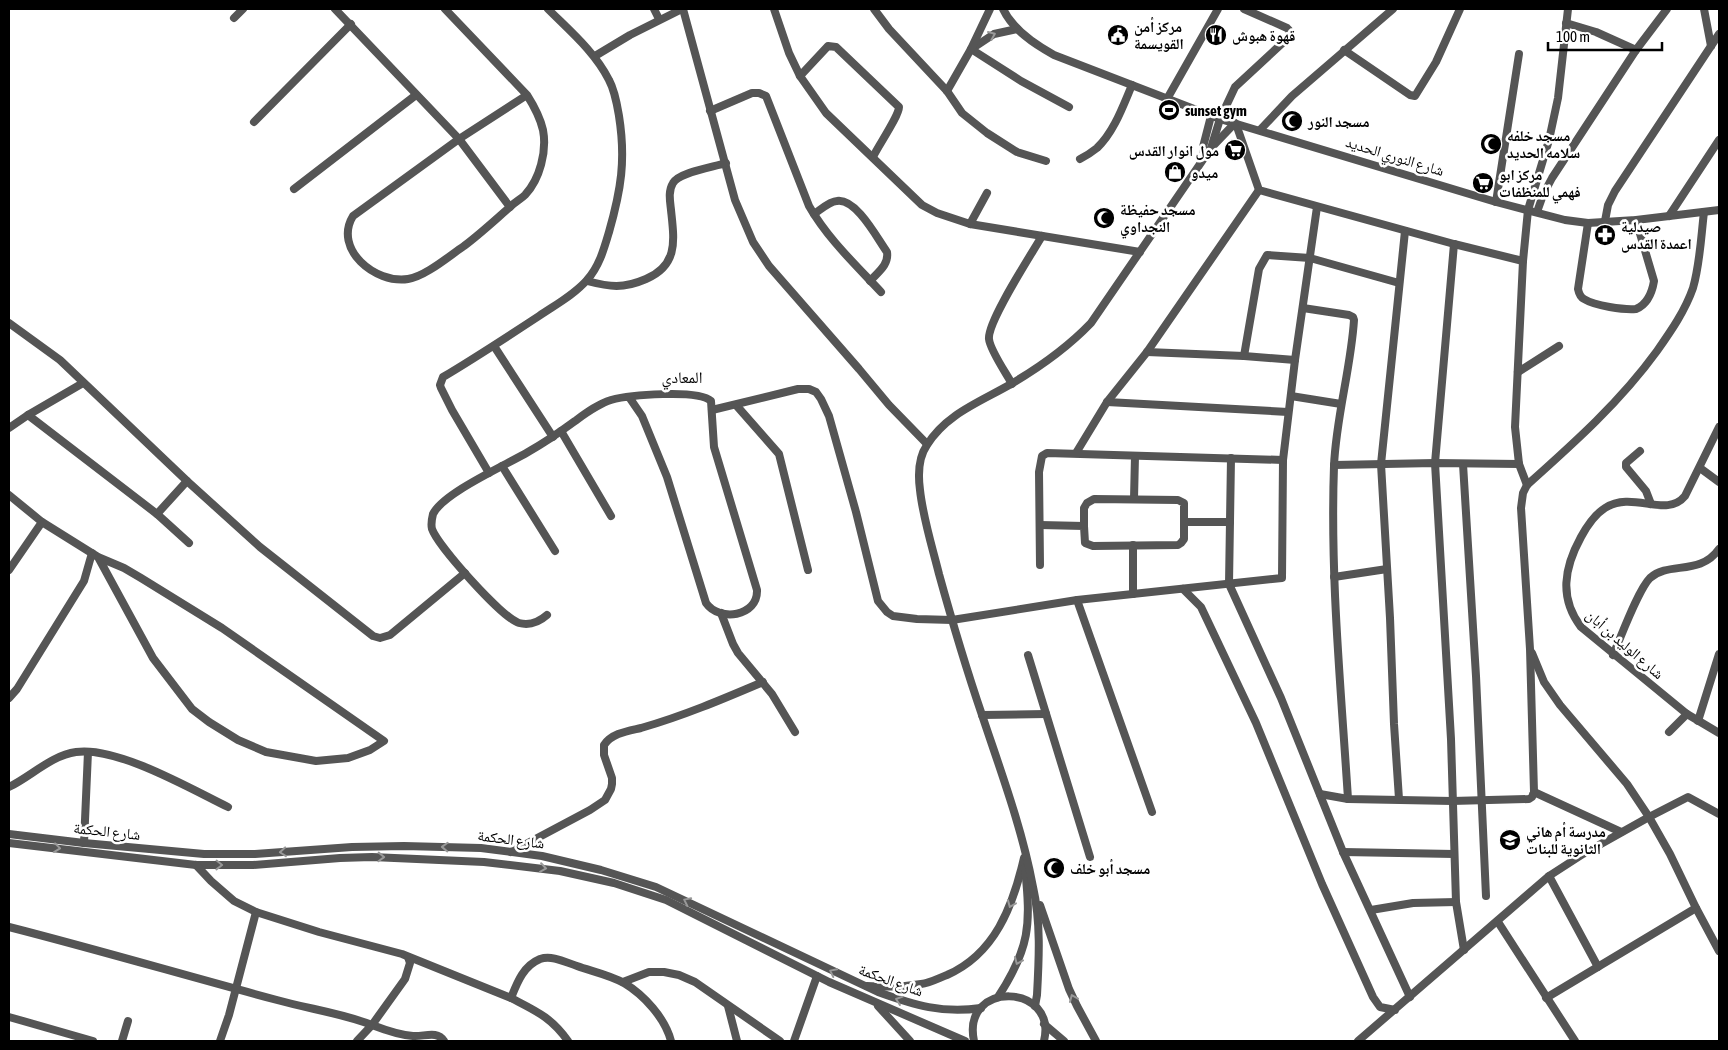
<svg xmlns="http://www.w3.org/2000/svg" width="1728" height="1050" font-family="'Asap Condensed','Noto Naskh Arabic',sans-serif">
  <rect width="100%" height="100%" fill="#fff"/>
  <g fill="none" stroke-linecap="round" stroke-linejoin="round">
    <g stroke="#555" stroke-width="8">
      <polyline points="335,9 459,139 510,207"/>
      <path d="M445 9 527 95C534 106 540 117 543 130 547 151 540 179 525 195 521 199 515 202 510 207 495 220 480 234 464 246 449 256 426 276 408 279 375 284 333 249 353 216L459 139 527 95"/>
      <polyline points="654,9 659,19"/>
      <polyline points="683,9 735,200 753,242 769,266 859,369 889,405 927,444"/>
      <polyline points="774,9 789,53 800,76 826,113 922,205 937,213 970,224 1140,252"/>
      <polyline points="874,9 889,29 947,91 962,113 987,133 1017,152 1046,161"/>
      <path d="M1003 9C1013 30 1034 44 1054 55L1220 119 1496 202 1565 220 1588 223 1636 220 1719 210"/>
      <polyline points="1704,9 1711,46"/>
      <polyline points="234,18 243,9"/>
      <polyline points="1566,23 1596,32 1636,50"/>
      <polyline points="973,48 994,34 1017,29"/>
      <polyline points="971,49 1021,81 1069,107"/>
      <polyline points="1344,50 1410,95 1415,96 1436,62 1460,9"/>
      <polyline points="595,56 630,35 682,9"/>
      <path d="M800 76 828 46 836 47 899 107C899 116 878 146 873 157"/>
      <polyline points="947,91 971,49 990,9"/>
      <polyline points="1167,99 1218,9"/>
      <path d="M710 111 752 93H759L766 96 809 206C828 239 855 264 881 292"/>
      <polyline points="254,122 351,24"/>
      <polyline points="1236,124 1259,190 1454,244 1523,261"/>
      <polyline points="1260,130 1292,96 1393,9"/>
      <polyline points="1212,147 1235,123"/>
      <polyline points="1204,157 1203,147 1211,116"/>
      <path d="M1080 159C1086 156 1092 152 1097 148 1114 132 1123 106 1132 85"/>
      <polyline points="294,189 416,95"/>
      <polyline points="1496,202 1519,54"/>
      <polyline points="1537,212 1543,195 1552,178 1636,50 1667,9"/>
      <path d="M814 214C820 210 830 201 837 201 856 198 877 238 887 252 889 265 878 272 870 281"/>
      <polyline points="1669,216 1719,140"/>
      <polyline points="1605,221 1608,205 1615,191 1719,34"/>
      <path d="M1588 223 1578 289C1579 294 1580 297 1584 299 1595 306 1624 310 1636 309 1648 304 1652 293 1654 281L1636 220"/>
      <polyline points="970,224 987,193"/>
      <polyline points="1454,244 1435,463 1451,739 1456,902 1464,950"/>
      <path d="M587 281C610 287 623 289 646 279 679 265 674 239 671 210 670 201 668 191 673 183 679 172 714 167 726 163"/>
      <path d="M1303 308 1349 315 1353 317 1354 320C1351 368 1336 417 1334 466 1330 577 1341 688 1348 799"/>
      <polyline points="9,323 60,360 187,481 260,547 373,636 380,638 390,635 465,573"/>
      <polyline points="494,346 553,437"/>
      <polyline points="1147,352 1244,356 1295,360"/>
      <polyline points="1244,356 1259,269 1267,255 1310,258 1399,283"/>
      <polyline points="1518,372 1559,346"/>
      <path d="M1012 384C1006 373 990 350 989 339 987 322 1031 255 1042 236"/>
      <polyline points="1291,396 1341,404"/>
      <polyline points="1107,402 1288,412"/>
      <polyline points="736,405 779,454 808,570"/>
      <polyline points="712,410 798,389 809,389 816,392 821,399 829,416 856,512 878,601 887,612 893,616 917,619 952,620 1077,600 1282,578 1283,460 1295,360 1317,207"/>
      <polyline points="28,415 157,514 189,543"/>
      <path d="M1719 427 1685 496C1666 519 1633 490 1605 508 1594 515 1587 526 1581 537 1564 568 1559 598 1581 627L1687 714 1719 733"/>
      <polyline points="9,428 28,415 83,383"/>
      <polyline points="561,431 611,516"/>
      <polyline points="1640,451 1626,463 1626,467 1646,491 1651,504"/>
      <polyline points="1076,453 1107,402 1147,352 1259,190"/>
      <polyline points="1231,458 1229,584 1281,698 1343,852 1410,997"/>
      <polyline points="1463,464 1476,676 1486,896"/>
      <polyline points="1334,465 1435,463 1519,464"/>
      <polyline points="502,466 555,551"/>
      <polyline points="1700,468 1719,482"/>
      <path d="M489 473 452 410 441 388 440 385 443 377C475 358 507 337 539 316 555 305 574 295 587 280 599 267 604 249 609 232 621 190 626 160 619 116 617 104 615 91 609 80 595 52 570 31 548 9"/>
      <polyline points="1527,485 1519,464 1515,427 1523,261 1528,210 1549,140 1558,98 1568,9"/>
      <polyline points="9,495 42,522 98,557 124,568 141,578 222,628 384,741 370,750 348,758 316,761 266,752 238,740 209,722 192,709 153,658 98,557"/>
      <polyline points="1134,499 1135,456"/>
      <polyline points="157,514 187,481"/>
      <polyline points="1185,522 1230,522"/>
      <polyline points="1040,525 1084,526 1085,543 1093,546 1178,545 1181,543 1184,539 1184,503 1178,500 1094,499 1087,503 1084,508 1084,526"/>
      <polyline points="1040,565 1039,472 1042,456 1047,453 1283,460"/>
      <polyline points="9,570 42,522"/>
      <polyline points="1334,577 1387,569"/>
      <polyline points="1183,589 1201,607 1256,723 1322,884 1373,997 1380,1007 1395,1010"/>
      <polyline points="1133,594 1133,545"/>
      <polyline points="1077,600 1152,812"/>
      <polyline points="721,613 733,644 738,653 772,694 795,732"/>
      <path d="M547 615C539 622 530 626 519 623 502 618 438 546 432 529 431 525 432 518 433 514 443 493 506 465 528 452 544 443 560 432 575 421 586 413 598 404 611 400 629 395 698 389 711 401L714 447 757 590C758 617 719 622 706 603L667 477 642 416 629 397"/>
      <polyline points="1532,653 1544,682 1560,705 1627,784 1649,817 1670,854 1696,908 1719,951"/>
      <polyline points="1028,655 1090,857"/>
      <path d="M1613 655C1621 637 1638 590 1650 578 1669 561 1700 576 1719 549"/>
      <polyline points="9,698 17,689 84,581 92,553"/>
      <polyline points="982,715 1046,714"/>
      <polyline points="1698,721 1719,654"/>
      <polyline points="1669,732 1687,714"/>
      <path d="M9 787C30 777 52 755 76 752 117 746 191 789 228 807"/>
      <polyline points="1534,792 1621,832"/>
      <path d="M1320 794 1348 799 1452 801 1529 799 1532 797 1534 792 1530 649 1521 508 1523 493 1527 485C1574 443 1620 402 1657 351 1671 331 1685 311 1693 288 1700 264 1701 237 1704 212"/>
      <polyline points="1399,799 1394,724 1390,618 1381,464 1405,231"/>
      <path d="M9 834 84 843 204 854H255L352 847 404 846 481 848 542 856 601 870 656 887 878 992C914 1005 943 1014 981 1008"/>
      <polyline points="9,843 196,865 253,865 340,858 372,857 484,862 560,871 614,883 666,900 829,982 965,1041"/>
      <polyline points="84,843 88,752"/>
      <path d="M511 852 590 810 605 800 611 789 612 784V778L604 755V745C612 733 628 731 641 728 683 716 723 699 763 682"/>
      <polyline points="1343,852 1454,854"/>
      <polyline points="196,865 211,881 234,901 256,912 319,932 402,954 511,998"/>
      <polyline points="1549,876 1598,967"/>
      <polyline points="1040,905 1069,989 1077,1006 1096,1041"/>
      <polyline points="1371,910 1413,903 1456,902"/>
      <polyline points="1498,922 1575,1041"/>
      <path d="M9 927C99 950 187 976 277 1000 309 1009 341 1013 372 1025 385 1030 399 1035 413 1036 424 1037 437 1030 444 1041"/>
      <polyline points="623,982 649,972 664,972 679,975 695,982 780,1041"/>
      <path d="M867 986C885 987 904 987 921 984 930 983 939 978 947 975 995 954 1013 906 1024 858"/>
      <path d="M998 997C1030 948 1031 925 1025 868"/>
      <polyline points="1546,998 1696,908"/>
      <polyline points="728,1006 737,1041"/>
      <polyline points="878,1006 910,1041"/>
      <path d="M1035 1006 1037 995C1039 959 1041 922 1033 887 1022 828 1001 772 982 715 966 668 952 621 939 574 932 546 923 518 920 490 918 475 918 458 927 445 946 414 980 402 1011 384 1040 367 1067 348 1091 323L1211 148 1220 119 1235 87 1290 36 1289 30 1287 28 1244 9"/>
      <polyline points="9,1017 93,1041"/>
      <polyline points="1044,1024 1064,1041"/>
      <polyline points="122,1041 128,1021"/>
      <polyline points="220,1041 229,1015 256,912"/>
      <polyline points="357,1041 372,1025 405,979 410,963 408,957"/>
      <path d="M568 1041C551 1017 536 1011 511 998 517 983 523 966 540 959 552 955 565 962 577 966 591 971 610 975 624 983 644 995 665 1018 671 1041"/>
      <polyline points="794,1041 817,976"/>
      <path d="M974 1041C961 980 1058 983 1044 1041"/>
      <polyline points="1358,1041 1549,876 1583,854 1649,817 1688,797 1719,814"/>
    </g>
  </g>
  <defs><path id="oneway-chevron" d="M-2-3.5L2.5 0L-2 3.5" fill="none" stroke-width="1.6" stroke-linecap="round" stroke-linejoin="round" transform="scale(1.25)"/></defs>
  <g stroke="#999">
    <use href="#oneway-chevron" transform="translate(992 35) rotate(-23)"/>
    <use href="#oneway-chevron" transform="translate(445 847) rotate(-178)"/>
    <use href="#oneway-chevron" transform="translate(57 848) rotate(7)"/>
    <use href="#oneway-chevron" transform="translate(283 852) rotate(175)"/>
    <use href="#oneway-chevron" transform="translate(381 857) rotate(2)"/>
    <use href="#oneway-chevron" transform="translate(219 865) rotate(1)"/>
    <use href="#oneway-chevron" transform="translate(543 868) rotate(8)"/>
    <use href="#oneway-chevron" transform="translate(687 901) rotate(-154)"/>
    <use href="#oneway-chevron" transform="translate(1011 904) rotate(112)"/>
    <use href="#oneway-chevron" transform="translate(1018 961) rotate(113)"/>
    <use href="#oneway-chevron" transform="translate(833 972) rotate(-154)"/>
    <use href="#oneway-chevron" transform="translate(1073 998) rotate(-113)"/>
    <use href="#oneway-chevron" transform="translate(899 1000) rotate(-161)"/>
  </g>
  <defs>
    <g id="civic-disc" transform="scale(1.125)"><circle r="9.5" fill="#000" stroke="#fff"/><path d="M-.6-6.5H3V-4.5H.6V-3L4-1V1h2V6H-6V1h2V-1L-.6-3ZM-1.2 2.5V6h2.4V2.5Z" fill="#fff"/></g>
    <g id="restaurant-disc" transform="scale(1.125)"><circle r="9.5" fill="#000" stroke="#fff"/><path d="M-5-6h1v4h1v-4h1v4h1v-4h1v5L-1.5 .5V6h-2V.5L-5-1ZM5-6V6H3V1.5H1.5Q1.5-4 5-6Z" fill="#fff"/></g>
    <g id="stadium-disc" transform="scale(1.125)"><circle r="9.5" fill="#000" stroke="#fff"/><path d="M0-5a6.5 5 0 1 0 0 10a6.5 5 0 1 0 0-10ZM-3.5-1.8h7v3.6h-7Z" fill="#fff"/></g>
    <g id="mosque-disc" transform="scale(1.125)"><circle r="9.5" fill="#000" stroke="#fff"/><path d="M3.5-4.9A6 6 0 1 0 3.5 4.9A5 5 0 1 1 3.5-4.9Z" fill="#fff"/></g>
    <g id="supermarket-disc" transform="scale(1.125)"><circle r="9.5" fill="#000" stroke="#fff"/><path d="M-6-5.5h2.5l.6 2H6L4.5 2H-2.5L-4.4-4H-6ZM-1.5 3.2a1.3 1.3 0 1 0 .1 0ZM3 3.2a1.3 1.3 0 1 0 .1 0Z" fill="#fff"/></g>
    <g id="shop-disc" transform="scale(1.125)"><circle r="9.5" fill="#000" stroke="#fff"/><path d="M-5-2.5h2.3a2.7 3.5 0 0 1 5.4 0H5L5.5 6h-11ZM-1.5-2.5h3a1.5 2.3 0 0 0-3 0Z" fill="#fff"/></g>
    <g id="pharmacy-disc" transform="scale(1.125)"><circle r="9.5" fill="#000" stroke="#fff"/><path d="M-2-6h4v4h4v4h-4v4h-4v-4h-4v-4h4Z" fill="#fff"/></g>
    <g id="school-disc" transform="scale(1.125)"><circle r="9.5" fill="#000" stroke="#fff"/><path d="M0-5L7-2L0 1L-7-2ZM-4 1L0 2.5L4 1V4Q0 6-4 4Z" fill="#fff"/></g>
  </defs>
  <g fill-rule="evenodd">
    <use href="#civic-disc" x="1118" y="35"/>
    <use href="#restaurant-disc" x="1216" y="35"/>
    <use href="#stadium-disc" x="1169" y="110"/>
    <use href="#mosque-disc" x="1292" y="121"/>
    <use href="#mosque-disc" x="1491" y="144"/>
    <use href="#supermarket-disc" x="1235" y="150"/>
    <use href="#shop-disc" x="1175" y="172"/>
    <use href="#supermarket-disc" x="1483" y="183"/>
    <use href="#mosque-disc" x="1104" y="218"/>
    <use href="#pharmacy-disc" x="1605" y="235"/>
    <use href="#school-disc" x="1510" y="840"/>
    <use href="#mosque-disc" x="1054" y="868"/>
  </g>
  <g text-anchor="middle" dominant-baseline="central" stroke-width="5" stroke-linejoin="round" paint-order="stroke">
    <g font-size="15" font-weight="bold" fill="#000" stroke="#fff" text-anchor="start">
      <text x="1134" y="26">مركز أمن<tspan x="1134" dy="17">القويسمة</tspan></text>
      <text x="1232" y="35">قهوة هبوش</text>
      <text x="1185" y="110">sunset gym</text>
      <text x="1308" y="121">مسجد النور</text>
      <text x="1507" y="135">مسجد خلفه<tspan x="1507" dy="17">سلامه الحديد</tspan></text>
      <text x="1219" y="150" text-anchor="end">مول انوار القدس</text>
      <text x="1191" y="172">ميدو</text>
      <text x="1499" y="174">مركز ابو<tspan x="1499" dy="17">فهمي للمنظفات</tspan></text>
      <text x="1120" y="209">مسجد حفيظة<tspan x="1120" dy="17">النجداوي</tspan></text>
      <text x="1621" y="226">صيدلية<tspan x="1621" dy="17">اعمدة القدس</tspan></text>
      <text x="1526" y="831">مدرسة أم هاني<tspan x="1526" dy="17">الثانوية للبنات</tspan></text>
      <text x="1070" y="868">مسجد أبو خلف</text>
    </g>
    <g font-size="15" fill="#000" stroke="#fff">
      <text transform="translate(1395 156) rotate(17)">شارع النوري الحديد</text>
      <text transform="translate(1625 644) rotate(41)">شارع الوليد بن أبان</text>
      <text transform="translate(107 831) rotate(6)">شارع الحكمة</text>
      <text transform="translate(511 839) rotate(7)">شارع الحكمة</text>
      <text transform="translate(891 980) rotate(20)">شارع الحكمة</text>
    </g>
    <g font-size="16" fill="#000" stroke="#fff">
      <text x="682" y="377">المعادي</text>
    </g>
  </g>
  <rect width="1728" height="1050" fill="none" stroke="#000000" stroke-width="20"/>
  <path d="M1548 42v8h114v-8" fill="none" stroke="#000000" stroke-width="2.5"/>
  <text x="1556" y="42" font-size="15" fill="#000000" stroke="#ffffff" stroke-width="4" paint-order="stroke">100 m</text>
</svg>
